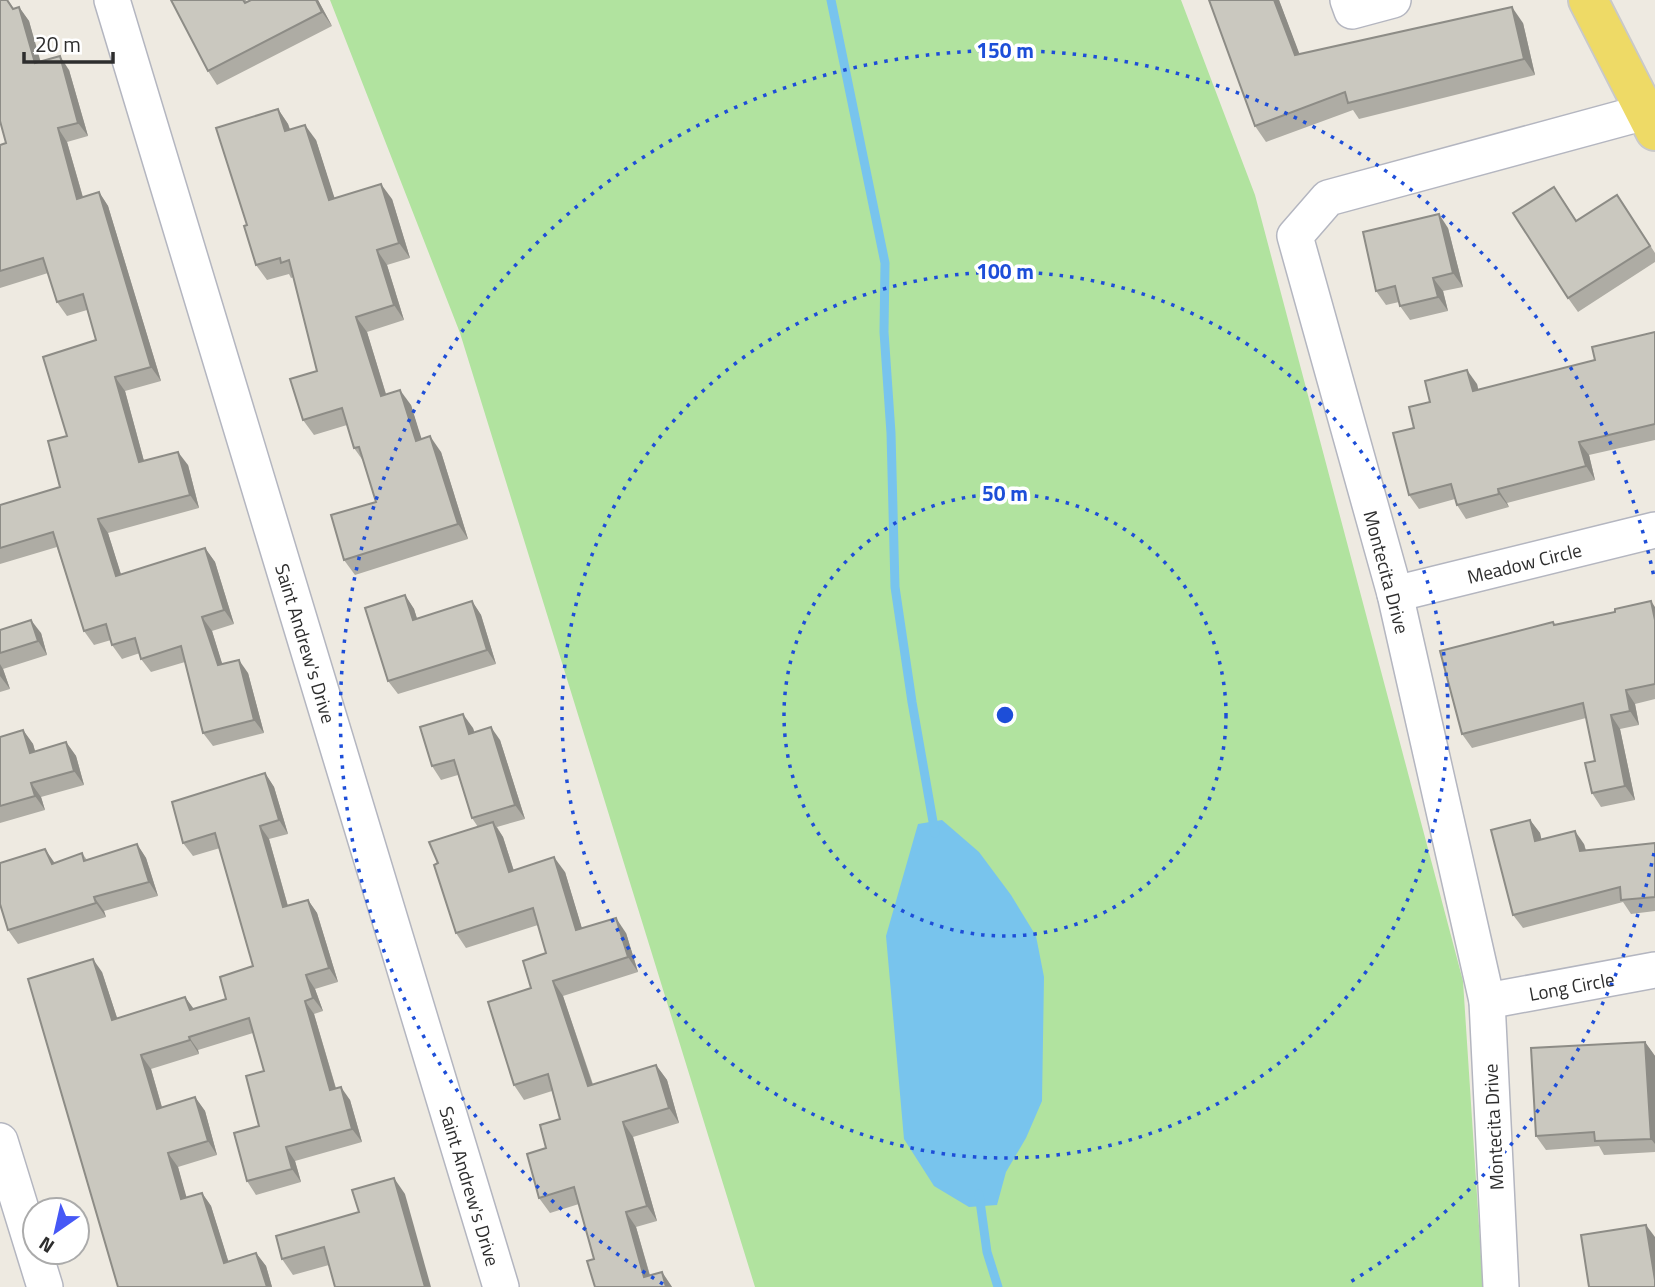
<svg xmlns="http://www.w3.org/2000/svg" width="1655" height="1287" font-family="'Titillium Web',sans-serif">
  <rect width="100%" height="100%" fill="#eeeae1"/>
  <polygon fill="#b1e39f" points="330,0 1181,0 1255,195 1463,981 1483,1287 755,1287 460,333"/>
  <polygon fill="#78c4ed" points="942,820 979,852 1011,895 1036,936 1044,977 1042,1101 1026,1138 1006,1172 997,1205 969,1207 934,1186 904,1139 886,936 918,824"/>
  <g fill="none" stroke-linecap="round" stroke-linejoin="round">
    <g stroke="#78c4ed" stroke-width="9">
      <polyline points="831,0 885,263 884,332 891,433 895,587 912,702 935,833"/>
      <polyline points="979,1194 987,1252 998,1287"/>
    </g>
    <g stroke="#b4b6c0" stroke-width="38">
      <g id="minor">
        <path id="s1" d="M112 0 501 1287"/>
        <polyline points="1348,0 1352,11 1393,0"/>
        <path id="s2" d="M1395 594 1655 530"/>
        <path id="s3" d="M1487 1001 1655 970"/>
        <polyline points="0,1141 45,1287"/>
        <polyline points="1501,1287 1487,1001 1395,594 1295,236 1328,198 1645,112"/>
      </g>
    </g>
    <g stroke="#c9c9c9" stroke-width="42">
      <polyline id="major" points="1588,0 1655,131"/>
    </g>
    <use href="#minor" stroke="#fff" stroke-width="35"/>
    <use href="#major" stroke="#eeda66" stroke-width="38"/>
  </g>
  <g fill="#aeaca4">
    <polygon points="0,0 8,0 14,9 19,7 29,21 40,62 69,70 88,136 67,142 83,197 99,192 108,206 161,381 125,391 144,461 188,465 199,508 108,533 121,575 205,548 215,562 234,624 212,631 222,664 248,673 264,733 213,746 203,733 185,662 151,672 141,659 140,653 122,659 112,645 111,640 94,645 84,631 57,547 0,564 0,505 60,487 67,436 96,340 87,310 67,316 57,302 48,273 0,288 0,145 6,143"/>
    <polygon points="171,0 246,0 247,2 251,0 318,0 332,26 217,85 208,71"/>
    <polygon points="1279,0 1299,54 1523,23 1535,75 1359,119 1353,110 1266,142 1255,126"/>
    <polygon points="278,109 288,124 290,129 316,140 334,198 392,199 410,258 387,265 404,320 367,332 386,394 411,405 421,439 441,452 468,539 355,575 344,560 376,502 364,462 354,448 347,425 314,435 303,420 317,371 294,277 291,278 289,274 267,280 256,265 247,225"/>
    <polygon points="1563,200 1576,220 1626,208 1655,253 1655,262 1578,312 1568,298"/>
    <polygon points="1448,228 1463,287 1443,291 1448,311 1410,320 1400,306 1399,302 1386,305 1376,291"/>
    <polygon points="1655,332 1655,440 1589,455 1595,480 1507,503 1509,507 1466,519 1457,505 1455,499 1419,509 1409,495 1414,428 1430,402 1477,384 1478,390 1595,360"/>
    <polygon points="405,595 414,609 417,619 472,601 481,615 496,664 398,694 388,681"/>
    <polygon points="1655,607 1655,699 1635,704 1639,725 1620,729 1635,800 1601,807 1592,793 1595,761 1586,718 1472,748 1462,734 1553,622 1555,625"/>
    <polygon points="0,630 41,633 47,655 3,669 10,689 0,692"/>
    <polygon points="473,728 474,732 500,740 525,819 497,827 503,837 514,871 565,872 582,929 626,933 638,972 563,996 593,1084 656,1065 667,1080 679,1123 633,1137 657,1221 636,1227 650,1275 662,1272 672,1287 595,1287 594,1259 579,1204 550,1213 539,1198 546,1148 560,1119 552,1091 524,1100 514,1085 531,988 546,953 538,925 466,948 456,933 438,863 478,827 472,818 458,775 441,780 432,766"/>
    <polygon points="23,730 33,744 35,752 66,742 76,756 84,785 41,797 45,810 0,823 0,737"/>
    <polygon points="265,773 274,787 288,834 269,839 288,906 308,900 317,913 338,982 315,989 323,1011 314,1014 336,1088 350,1100 362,1142 295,1161 301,1182 256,1195 247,1181 259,1126 264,1071 253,1033 198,1050 199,1054 151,1069 162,1107 195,1097 205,1111 217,1155 178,1167 186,1198 202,1193 211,1206 228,1261 256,1253 266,1266 272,1287 118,1287 102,972 117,1018 185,997 194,1009 226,999 253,966 220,848 193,856 183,843"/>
    <polygon points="1530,820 1540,833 1541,839 1584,844 1586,850 1655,843 1655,911 1631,914 1623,902 1523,928 1513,915"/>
    <polygon points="137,844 146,858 158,896 104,911 106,917 18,944 8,930 55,863 82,853 87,860"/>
    <polygon points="1645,1042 1655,1056 1655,1152 1604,1155 1599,1146 1546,1150 1536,1136"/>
    <polygon points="405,1194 329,1265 293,1275 282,1259 359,1212"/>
  </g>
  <g fill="#8d8c86">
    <polygon points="316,0 318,0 332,26 322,12"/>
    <polygon points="1274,0 1279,0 1306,71 1295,55"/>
    <polygon points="19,7 29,21 45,77 35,63"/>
    <polygon points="1512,7 1523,23 1535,75 1524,59"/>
    <polygon points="60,56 69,70 88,136 78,123"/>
    <polygon points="278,109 288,124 295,146 285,131"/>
    <polygon points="305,125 316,140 340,215 329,200"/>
    <polygon points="58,128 67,142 87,212 77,199"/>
    <polygon points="381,184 392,199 410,258 399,243"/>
    <polygon points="99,192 108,206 161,381 151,367"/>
    <polygon points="1439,214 1448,228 1463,287 1453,273"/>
    <polygon points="377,250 387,265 404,320 394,305"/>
    <polygon points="1433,278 1443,291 1448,311 1438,297"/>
    <polygon points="356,317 367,332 391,411 381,396"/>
    <polygon points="1467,370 1477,384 1482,405 1473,391"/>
    <polygon points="115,377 125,391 148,476 139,462"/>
    <polygon points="400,390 411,405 427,456 416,441"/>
    <polygon points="430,436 441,452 468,539 458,524"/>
    <polygon points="1579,442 1589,455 1595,480 1586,466"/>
    <polygon points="178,452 188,465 199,508 190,495"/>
    <polygon points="1498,489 1507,503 1509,507 1499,494"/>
    <polygon points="98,519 108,533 126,590 116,576"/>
    <polygon points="205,548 215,562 234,624 224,610"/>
    <polygon points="405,595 414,609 422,634 413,620"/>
    <polygon points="472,601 481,615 496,664 487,650"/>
    <polygon points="1651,601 1655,607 1655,620"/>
    <polygon points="202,617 212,631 227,679 218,665"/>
    <polygon points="31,620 41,633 47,655 38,641"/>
    <polygon points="239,660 248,673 264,733 254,720"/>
    <polygon points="0,664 3,669 10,689 0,676"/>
    <polygon points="1626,690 1635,704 1639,725 1630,711"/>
    <polygon points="463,714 473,728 479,747 469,734"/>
    <polygon points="1611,715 1620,729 1635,800 1625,786"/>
    <polygon points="491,727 500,740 525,819 515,805"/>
    <polygon points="23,730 33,744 40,767 30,753"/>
    <polygon points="66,742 76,756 84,785 74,771"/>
    <polygon points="265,773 274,787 288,834 279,820"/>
    <polygon points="31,783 41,797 45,810 35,796"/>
    <polygon points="1530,820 1540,833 1545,855 1535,841"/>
    <polygon points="493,822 503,837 519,887 509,872"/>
    <polygon points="260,826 269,839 292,921 283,907"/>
    <polygon points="1575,831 1584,844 1589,864 1580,851"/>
    <polygon points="137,844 146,858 158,896 149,882"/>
    <polygon points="45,849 54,862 61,878 52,864"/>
    <polygon points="554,857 565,872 587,945 576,930"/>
    <polygon points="94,897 104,911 106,917 96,903"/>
    <polygon points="308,900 317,913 338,982 329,968"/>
    <polygon points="616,918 626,933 638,972 628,957"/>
    <polygon points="93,959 102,972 122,1033 112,1020"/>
    <polygon points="306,975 315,989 323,1011 313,998"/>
    <polygon points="553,981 563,996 598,1101 588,1086"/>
    <polygon points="185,997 195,1011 190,1010"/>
    <polygon points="305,1001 314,1014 340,1103 330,1090"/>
    <polygon points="189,1037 198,1050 199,1054 190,1040"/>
    <polygon points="1645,1042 1655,1056 1655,1144 1651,1139"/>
    <polygon points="141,1055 151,1069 166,1122 157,1109"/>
    <polygon points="656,1065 667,1080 679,1123 669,1108"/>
    <polygon points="341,1087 350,1100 362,1142 352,1129"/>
    <polygon points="195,1097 205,1111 217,1155 208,1141"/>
    <polygon points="623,1122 633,1137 657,1221 647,1206"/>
    <polygon points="286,1147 295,1161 301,1182 292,1169"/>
    <polygon points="168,1153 178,1167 191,1213 181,1199"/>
    <polygon points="394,1178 405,1194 431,1287 425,1287"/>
    <polygon points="202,1193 211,1206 233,1276 224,1263"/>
    <polygon points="626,1212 636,1227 653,1287 644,1277"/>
    <polygon points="1646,1225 1655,1237 1655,1280"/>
    <polygon points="256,1253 266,1266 272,1287 267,1287"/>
    <polygon points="662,1272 672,1287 666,1287"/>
  </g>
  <g fill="#cac8bf" stroke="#8d8c86" stroke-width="2">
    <polygon points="0,0 7,0 13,9 19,7 35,63 60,56 78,123 58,128 77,199 99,192 151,367 115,377 139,462 178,452 190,495 98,519 116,576 205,548 224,610 202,617 218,665 239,660 254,720 203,733 181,646 141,659 135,638 112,645 106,624 84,631 53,532 0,548 0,505 60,487 48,441 67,436 43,357 96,340 83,294 57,302 43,258 0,271 0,145 6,143 0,121"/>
    <polygon points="171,0 243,0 245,3 251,0 316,0 322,12 208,71"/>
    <polygon points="1209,0 1274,0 1295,55 1512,7 1524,59 1348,103 1345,92 1255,126"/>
    <polygon points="278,109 285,131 305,125 329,200 381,184 399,243 377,250 394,305 356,317 381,396 400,390 416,441 430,436 458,524 344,560 331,515 376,502 359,447 354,448 342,408 303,420 290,379 317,371 289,260 281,263 280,258 256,265 244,226 247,225 216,128"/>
    <polygon points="1554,187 1576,221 1617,195 1650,246 1568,298 1513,213"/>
    <polygon points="1439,214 1453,273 1433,278 1438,297 1400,306 1395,286 1376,291 1363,232"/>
    <polygon points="1655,332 1655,424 1579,442 1586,466 1498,489 1499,494 1457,505 1451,484 1409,495 1393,433 1414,428 1409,407 1430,402 1425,381 1467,370 1473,391 1595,360 1592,347"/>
    <polygon points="405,595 413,620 472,601 487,650 388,681 365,608"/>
    <polygon points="1651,601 1655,620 1655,684 1626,690 1630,711 1611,715 1625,786 1592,793 1585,763 1595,761 1583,703 1462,734 1440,651 1553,622 1554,625 1615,612 1615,609"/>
    <polygon points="31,620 38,641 0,653 0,630"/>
    <polygon points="463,714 469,734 491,727 515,805 472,818 454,760 432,766 420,727"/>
    <polygon points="23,730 30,753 66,742 74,771 31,783 35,796 0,806 0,737"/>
    <polygon points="265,773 279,820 260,826 283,907 308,900 329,968 306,975 313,998 305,1001 330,1090 341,1087 352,1129 286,1147 292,1169 247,1181 234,1133 259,1126 246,1076 264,1071 249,1018 189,1037 190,1040 141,1055 157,1109 195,1097 208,1141 168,1153 181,1199 202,1193 224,1263 256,1253 267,1287 118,1287 28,979 93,959 112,1020 185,997 190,1010 226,999 220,977 253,966 215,833 183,843 172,802"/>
    <polygon points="1530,820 1535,841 1575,831 1580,851 1655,843 1655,897 1621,900 1620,887 1513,915 1491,830"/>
    <polygon points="493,822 509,872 554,857 576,930 616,918 628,957 553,981 588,1086 656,1065 669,1108 623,1122 647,1206 626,1212 644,1277 662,1272 666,1287 595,1287 587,1261 594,1259 574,1187 539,1198 527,1154 546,1148 540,1125 560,1119 548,1074 514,1085 488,1002 531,988 523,961 546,953 533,908 456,933 434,865 438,863 429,842"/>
    <polygon points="137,844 149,882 94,897 96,903 8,930 0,904 0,863 45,849 52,864 82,853 84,861"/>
    <polygon points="1645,1042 1651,1139 1595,1141 1594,1132 1536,1136 1531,1048"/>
    <polygon points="394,1178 425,1287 335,1287 324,1247 282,1259 276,1236 359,1212 352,1190"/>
    <polygon points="1646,1225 1655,1280 1655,1287 1589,1287 1581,1235"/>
  </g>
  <g fill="none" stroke="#1d4ed8" stroke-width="3.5" stroke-dasharray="3.5 7">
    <circle cx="1005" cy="715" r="221"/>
    <circle cx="1005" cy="715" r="443"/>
    <path d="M1654 853A664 664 0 0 1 1347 1284M663 1284A664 664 0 1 1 1654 577"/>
  </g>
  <g text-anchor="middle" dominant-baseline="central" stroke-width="7" stroke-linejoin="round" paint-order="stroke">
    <g font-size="19" fill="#2e2e2e" stroke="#fff">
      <text stroke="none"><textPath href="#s2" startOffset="133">Meadow Circle</textPath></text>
      <text transform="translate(1387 572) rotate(75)">Montecita Drive</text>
      <text stroke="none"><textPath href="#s1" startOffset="672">Saint Andrew's Drive</textPath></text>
      <text stroke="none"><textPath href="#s3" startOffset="86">Long Circle</textPath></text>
      <text transform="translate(1493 1127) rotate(-93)">Montecita Drive</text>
      <text stroke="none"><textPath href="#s1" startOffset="1239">Saint Andrew's Drive</textPath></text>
    </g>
  </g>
  <circle cx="1005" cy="715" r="10" fill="#1d4ed8" stroke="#fff" stroke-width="3.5"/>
  <g font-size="21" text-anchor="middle" font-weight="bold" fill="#1d4ed8" stroke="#fff" stroke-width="7" stroke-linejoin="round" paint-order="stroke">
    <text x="1005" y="58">150 m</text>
    <text x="1005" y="279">100 m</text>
    <text x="1005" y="501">50 m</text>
  </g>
  <g transform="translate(56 1231) rotate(214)"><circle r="33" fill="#ffffff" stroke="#ababab" stroke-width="2"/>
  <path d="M0-5L12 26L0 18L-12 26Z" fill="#4658f6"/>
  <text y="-10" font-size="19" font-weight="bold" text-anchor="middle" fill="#2e2e2e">N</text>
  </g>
  <path d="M24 52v10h89v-10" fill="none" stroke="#2e2e2e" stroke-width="3.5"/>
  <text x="35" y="52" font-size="21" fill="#2e2e2e" stroke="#ffffff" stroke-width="5" paint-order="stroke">20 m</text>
</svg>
